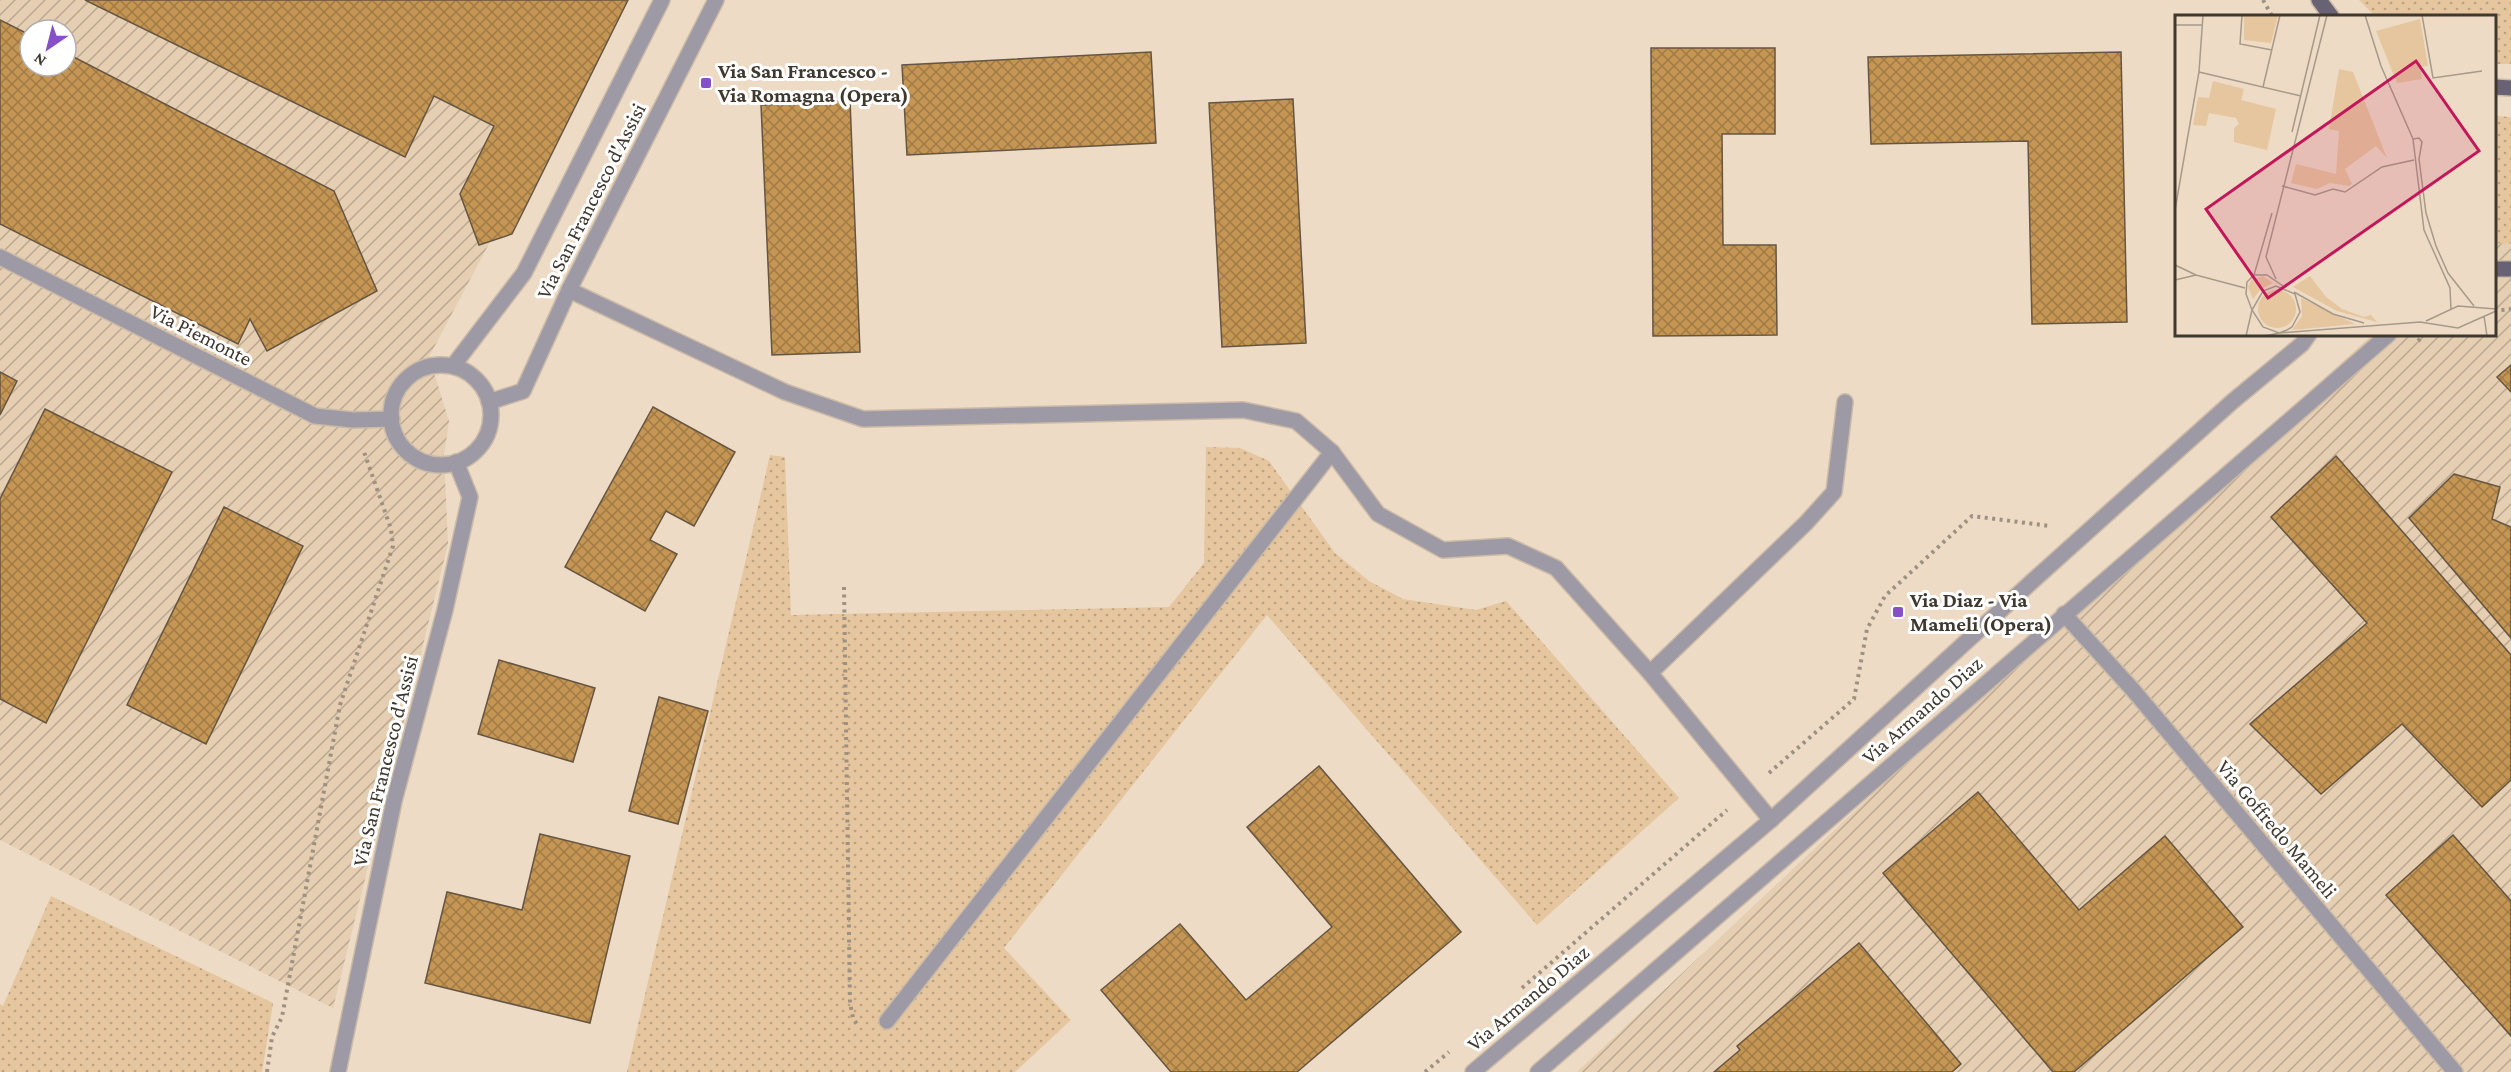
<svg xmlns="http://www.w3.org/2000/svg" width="2511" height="1072" font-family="'Crimson Pro',serif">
  <defs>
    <pattern id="industrial-furrows" width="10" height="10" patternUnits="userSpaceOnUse" patternTransform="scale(1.5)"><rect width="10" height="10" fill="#e5ceb2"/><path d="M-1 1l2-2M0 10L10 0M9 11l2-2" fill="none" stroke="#bba891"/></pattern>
    <pattern id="green-dots" width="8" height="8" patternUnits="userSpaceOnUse" patternTransform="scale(1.5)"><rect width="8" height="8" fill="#e5c69e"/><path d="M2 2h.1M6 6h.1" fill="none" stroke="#bba281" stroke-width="1.8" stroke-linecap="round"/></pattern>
    <pattern id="building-cross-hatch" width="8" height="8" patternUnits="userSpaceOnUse" patternTransform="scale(1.5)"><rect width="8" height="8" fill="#c59553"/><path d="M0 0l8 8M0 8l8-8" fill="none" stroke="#a17b45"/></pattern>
  </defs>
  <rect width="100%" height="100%" fill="#eddbc5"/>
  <g fill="url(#industrial-furrows)" fill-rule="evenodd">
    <path d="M0 0H618L429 357 449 421 444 455 448 544 333 1008 0 840ZM30 30H66V66H30Z"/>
    <polygon points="2511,206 2511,1072 1577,1072 2064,614 2372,335 2494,334 2495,222"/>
  </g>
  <g fill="url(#green-dots)">
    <polygon points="2359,0 2511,0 2511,64 2495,64 2494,16 2375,16"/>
    <polygon points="2495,116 2511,117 2511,244 2495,243"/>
    <polygon points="1206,447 1240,448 1269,461 1335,553 1369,581 1403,599 1476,610 1506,601 1679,798 1537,925 1267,615 1004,948 1071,1020 1015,1072 627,1072 770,455 785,457 791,615 1169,607 1204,563"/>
    <polygon points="51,896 273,1003 262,1072 0,1072 0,1004 3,1006"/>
  </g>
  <g fill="url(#building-cross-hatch)" stroke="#655643" stroke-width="1.5">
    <polygon points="85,0 628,0 512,234 479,245 460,194 494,126 434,96 405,157"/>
    <polygon points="0,20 30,35 30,66 66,66 66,53 334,191 377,291 267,351 250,319 238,344 0,224"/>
    <polygon points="1651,48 1775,48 1775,134 1722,134 1723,245 1776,245 1777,335 1653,336"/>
    <polygon points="1151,52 1156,143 907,155 902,65"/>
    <polygon points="2121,52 2127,322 2032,324 2028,141 1871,144 1868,57"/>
    <polygon points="1293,99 1306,343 1222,347 1209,103"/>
    <polygon points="850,100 860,352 772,355 761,105"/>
    <polygon points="2511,365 2511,392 2497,377"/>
    <polygon points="0,372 17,381 0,415"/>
    <polygon points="653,407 735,452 694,526 666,511 650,540 677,554 645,611 565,567"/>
    <polygon points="45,409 172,472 46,723 0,699 0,499"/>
    <polygon points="2336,456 2511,655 2511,780 2482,807 2402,724 2321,794 2250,724 2367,623 2271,517"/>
    <polygon points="2454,474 2500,487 2492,519 2511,527 2511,638 2409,518"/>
    <polygon points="224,507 303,546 206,744 127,705"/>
    <polygon points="499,660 595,688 573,762 478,734"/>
    <polygon points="659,697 708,711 678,824 629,811"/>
    <polygon points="1319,766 1461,932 1297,1072 1171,1072 1101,990 1180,924 1246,1000 1332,927 1247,827"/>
    <polygon points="1978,792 2079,910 2165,836 2243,927 2074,1072 2053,1072 1883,873"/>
    <polygon points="540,834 630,856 590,1023 425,983 447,892 522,910"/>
    <polygon points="2453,835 2511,901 2511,1036 2386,895"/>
    <polygon points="1859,943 1961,1064 1952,1072 1714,1072 1740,1050 1737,1046"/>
  </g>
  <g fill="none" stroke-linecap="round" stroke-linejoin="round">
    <g stroke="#cabaa7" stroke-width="18">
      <g id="minor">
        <polyline points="0,257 315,416 353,420 392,419"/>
        <polyline points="569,290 785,392 863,419 1243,410 1296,421 1332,452 1378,514 1443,550 1508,546 1556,568 1650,673 1771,820"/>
        <circle cx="441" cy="415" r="50"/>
        <polyline points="453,366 524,273 662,0"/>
        <polyline points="489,402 523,391 569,290 716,0"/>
        <polyline points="2064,614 2133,690 2455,1072"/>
        <polyline points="1650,673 1806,523 1834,492 1845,402"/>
        <polyline points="887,1021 1332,452"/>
        <polyline points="338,1072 394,801 445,610 470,497 456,462"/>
        <polyline points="1473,1072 1771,820 2037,577 2233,401 2302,344 2309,334"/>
        <polyline points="1538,1072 2389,334"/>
      </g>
    </g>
    <g stroke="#cabaa7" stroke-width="18">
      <g id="major">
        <polyline points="2319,0 2331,16"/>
        <polyline points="2494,87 2511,88"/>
        <polyline points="2494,269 2511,269"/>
      </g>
    </g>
    <g stroke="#9e9181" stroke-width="4" stroke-dasharray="3 4.5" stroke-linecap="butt">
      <polyline points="2263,0 2272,16"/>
      <polyline points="2494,311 2511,309"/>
      <polyline points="2418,341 2425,334"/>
      <polyline points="844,587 850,1003 853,1018 858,1026"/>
      <polyline points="1769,773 1854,699 1867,629 1885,596 1972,516 2050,526"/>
      <polyline points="1522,988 1727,810"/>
      <polyline points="267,1072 272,1037 282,1017 340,705 393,546 391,529 363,449"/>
      <polyline points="1425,1072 1449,1052"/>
    </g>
    <use href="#minor" stroke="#9e9aa5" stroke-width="15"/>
    <use href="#major" stroke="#696275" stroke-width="15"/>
  </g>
  <g fill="#8650c8" stroke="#fff" stroke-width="2">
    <rect x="700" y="77" width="12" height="12" rx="3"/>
    <rect x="1892" y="606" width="12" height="12" rx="3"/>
  </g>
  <g text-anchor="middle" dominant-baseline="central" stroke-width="6" stroke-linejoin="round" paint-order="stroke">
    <g font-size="21" font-weight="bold" fill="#3f382f" stroke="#fff" text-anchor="start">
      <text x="718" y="71">Via San Francesco -<tspan x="718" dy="24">Via Romagna (Opera)</tspan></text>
      <text x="1910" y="600">Via Diaz - Via<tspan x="1910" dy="24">Mameli (Opera)</tspan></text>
    </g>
    <g font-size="21" fill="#3f382f" stroke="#fff">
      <text transform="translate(591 201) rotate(-63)">Via San Francesco d'Assisi</text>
      <text transform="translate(201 335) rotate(27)">Via Piemonte</text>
      <text transform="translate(1922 710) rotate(-41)">Via Armando Diaz</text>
      <text transform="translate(385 761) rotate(-76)">Via San Francesco d'Assisi</text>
      <text transform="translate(2277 829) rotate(50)">Via Goffredo Mameli</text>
      <text transform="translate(1528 998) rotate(-40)">Via Armando Diaz</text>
    </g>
  </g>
  <g transform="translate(2175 15)">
    <rect width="321" height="321" fill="#eddbc5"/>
    <path d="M69 0H103L96 28 69 25ZM245 4 253 51 245 52 247 64 222 68 201 16ZM164 54 178 57 212 143 201 131 170 154 177 169 174 171 155 168 142 174 116 168 121 149 161 159 164 116 154 114ZM38 66 69 74 66 85 101 94 92 135 59 127V113L64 109 61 103 34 98 31 111 18 110 23 82 34 83ZM88 261 98 268 86 274 78 284 73 272 76 265ZM135 261 151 282 167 294 189 302 196 300 202 307 162 296 118 272ZM83 294a19 19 0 1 1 38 0a19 19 0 1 1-38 0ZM126 283 180 309 117 315 127 301Z" fill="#e5c69e"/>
    <path d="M208 30a8 8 0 1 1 16 0a8 8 0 1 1-16 0Z" fill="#e5c69e"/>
    <path fill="none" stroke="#a79a89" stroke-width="1.5" d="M67 0 65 29 97 35M190 0 206 51 238 124M247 0 258 63 307 56M0 10H27M24 57 126 81M88 72 105 0M117 117 145 0M238 124 244 123 247 127 244 144 251 198 261 231 273 258 299 291M238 124 249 215 275 273 276 295M107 171 140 180 158 174 170 177 207 152 239 145M0 195 24 57 28 0M0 250 21 260M79 260 97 198M101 264 91 242 152 0M0 265 21 260 70 273M119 277 158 299 189 308M309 301 312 321M251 306 283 291 321 294M71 321 77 295 71 279 72 267 79 260H92L108 271M90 321 104 318 112 315 117 312 125 297 120 279 101 271 88 276 77 295 88 312 104 318 245 307 283 313 321 296"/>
    <path fill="#c2185b" fill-opacity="0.15" stroke="#c2185b" stroke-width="3" d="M241 46 304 136 93 283 31 194Z"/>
    <rect width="321" height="321" fill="none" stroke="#3f382f" stroke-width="3"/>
  </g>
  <g transform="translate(48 48) rotate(215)"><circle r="28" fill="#ffffff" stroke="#b2afac" stroke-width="1.5"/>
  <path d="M0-4.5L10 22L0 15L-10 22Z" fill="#8650c8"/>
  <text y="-9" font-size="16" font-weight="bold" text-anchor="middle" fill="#3f382f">N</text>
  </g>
</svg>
